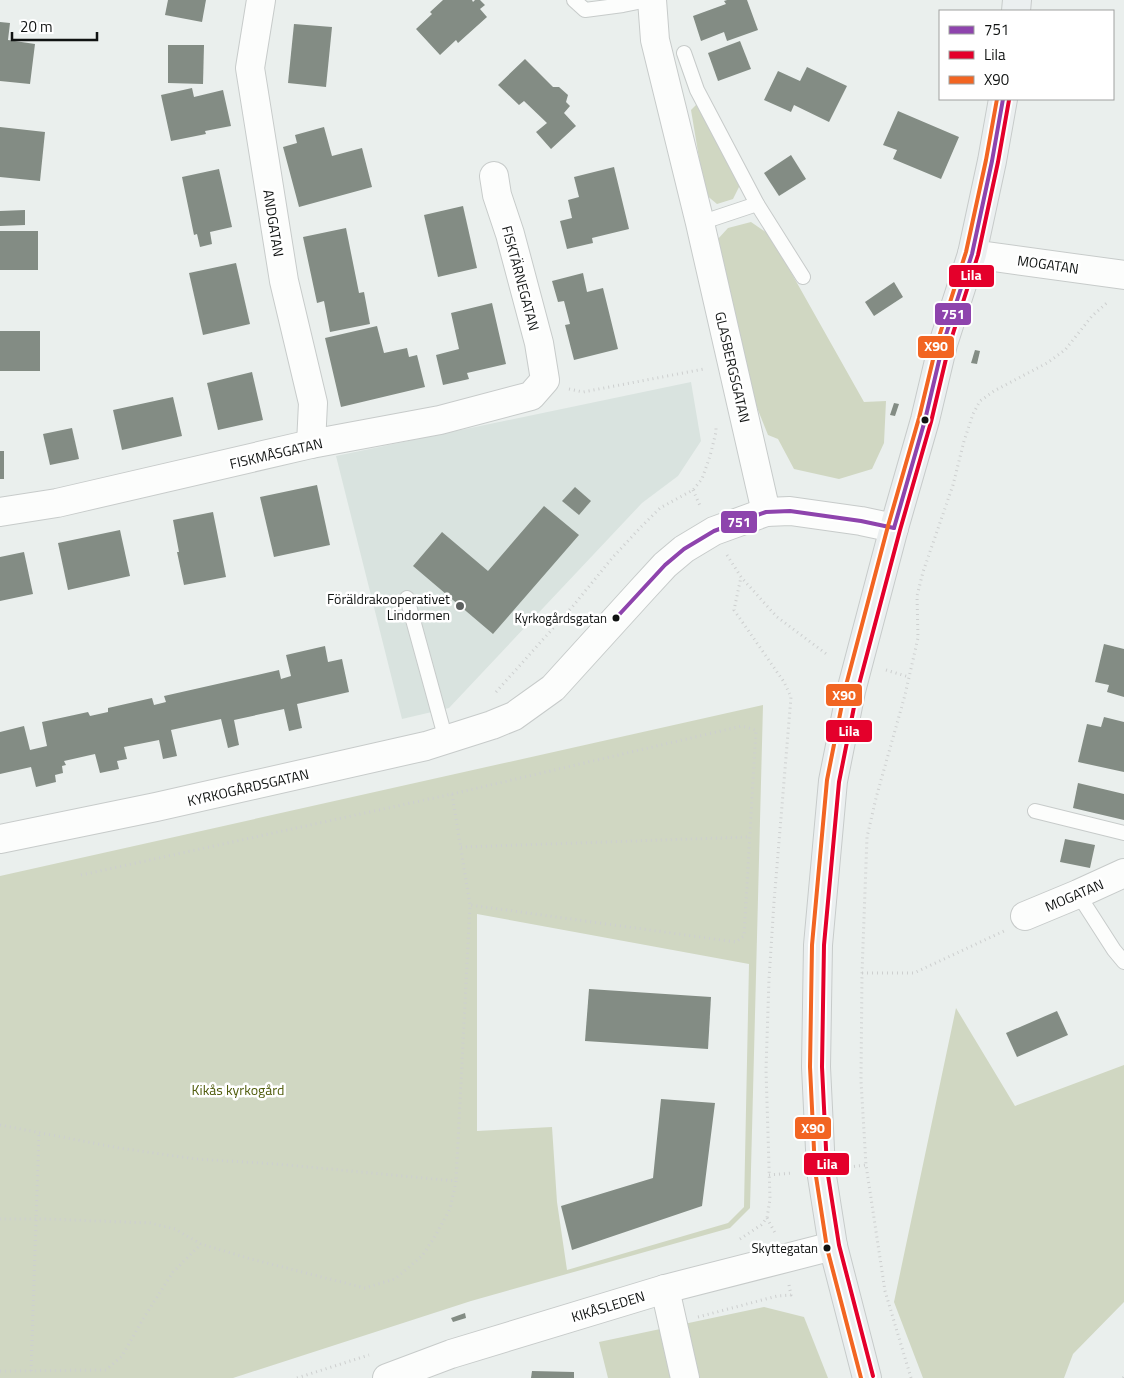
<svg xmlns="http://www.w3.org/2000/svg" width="1124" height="1378" font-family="'Titillium Web',sans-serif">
  <rect width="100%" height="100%" fill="#eaefed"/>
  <polygon fill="#d9e3df" points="691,382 701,441 678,476 642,503 449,708 402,719 336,456"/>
  <g fill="#d0d7c2" fill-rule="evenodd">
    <polygon points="697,104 741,183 733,199 717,204 705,194 691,110"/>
    <polygon points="751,222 770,235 864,402 886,401 884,443 872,469 839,479 794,469 778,439 768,435 756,405 717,240 728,228"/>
    <path d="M763 705 750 1208 730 1228 471 1301 233 1378H0V876ZM477 914 749 964 744 1207 728 1223 567 1270 557 1202 552 1127 477 1131Z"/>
    <polygon points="956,1008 1015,1106 1124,1065 1124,1302 1073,1354 1064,1378 923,1378 894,1302"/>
    <polygon points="764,1307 804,1317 828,1378 608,1378 599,1342"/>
  </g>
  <g fill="#838c84">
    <polygon points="168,0 206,0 202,22 165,15"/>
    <polygon points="443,0 472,0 473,2 475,0 480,0 485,5 480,9 487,17 458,43 456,40 440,55 416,29 432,14 430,12"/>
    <polygon points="727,0 747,0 758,30 727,41 724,32 701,41 693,16 726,4 724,1"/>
    <polygon points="0,22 10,23 8,40 35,44 30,84 0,81"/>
    <polygon points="294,24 332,27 326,87 288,83"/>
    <polygon points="740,41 751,69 718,81 708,53"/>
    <polygon points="168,45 204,45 203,84 168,83"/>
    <polygon points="525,59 553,87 559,87 568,95 566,102 570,106 564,113 576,126 551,149 536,132 547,123 524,101 519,105 498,85"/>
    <polygon points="807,67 847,86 829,122 794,105 791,112 764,100 778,71 800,81"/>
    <polygon points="192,88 194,97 223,90 231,126 205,131 206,134 171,141 161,95"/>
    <polygon points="898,111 959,137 941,179 893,159 897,150 883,145"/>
    <polygon points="0,127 45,132 40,181 0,177"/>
    <polygon points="324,127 332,156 362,148 372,187 299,207 283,147 297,143 295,135"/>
    <polygon points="791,155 806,179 779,196 764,173"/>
    <polygon points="614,167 629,229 592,238 593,243 567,249 560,221 572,218 568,200 579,197 574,177"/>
    <polygon points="219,169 232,227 210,232 212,244 200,247 197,234 194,235 182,177"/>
    <polygon points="463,206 477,268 438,277 424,215"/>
    <polygon points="25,210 25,225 0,226 0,211"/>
    <polygon points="346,228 359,293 364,292 370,324 330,332 324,301 317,303 303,237"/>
    <rect x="0" y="231" width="38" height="39"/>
    <polygon points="236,263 250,324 203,335 189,273"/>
    <polygon points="583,273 587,292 603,288 618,349 574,360 565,325 570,324 564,301 558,302 552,281"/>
    <polygon points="894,282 903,297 874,316 865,302"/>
    <polygon points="492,303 506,364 467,373 469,379 443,385 436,355 459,349 451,313"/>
    <polygon points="377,326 384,353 407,348 409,357 417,355 425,387 341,407 325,338"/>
    <rect x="0" y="331" width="40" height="40"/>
    <polygon points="975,350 980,351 977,364 971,363"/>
    <polygon points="252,372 263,420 218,430 207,383"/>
    <polygon points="173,397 182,436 122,450 113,410"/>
    <polygon points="894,403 899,404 895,416 890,415"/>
    <polygon points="72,428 79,459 50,465 43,434"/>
    <rect x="0" y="451" width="4" height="28"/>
    <polygon points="317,485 330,545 274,557 260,497"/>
    <polygon points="575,487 591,501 579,515 562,501"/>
    <polygon points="544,506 579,535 493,634 413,566 442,532 488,571"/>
    <polygon points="213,512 226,577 184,585 177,552 179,552 173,520"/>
    <polygon points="120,530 130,576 68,590 58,543"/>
    <polygon points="24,552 33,594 0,601 0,557"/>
    <polygon points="1104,644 1124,649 1124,697 1107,692 1109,685 1095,682"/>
    <polygon points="325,646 328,662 342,659 349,692 297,704 302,728 289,731 284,709 234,720 239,745 228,748 221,719 171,730 177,756 163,759 159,740 124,747 127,759 117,761 119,769 100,773 95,754 64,761 66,765 62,766 63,773 55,775 56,782 36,787 31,767 0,774 0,732 24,726 30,750 47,746 42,722 88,712 90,716 108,712 108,708 152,698 154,705 166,702 164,696 279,670 281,679 291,676 286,655"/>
    <polygon points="1104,717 1124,722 1124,772 1078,762 1087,724 1101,727"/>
    <polygon points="1078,783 1124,794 1124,820 1073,808"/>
    <polygon points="1065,839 1095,845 1090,868 1060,862"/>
    <polygon points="589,989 711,997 708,1049 585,1041"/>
    <polygon points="1057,1011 1068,1035 1017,1057 1006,1033"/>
    <polygon points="661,1099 715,1103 702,1206 572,1250 561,1206 653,1178"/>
    <polygon points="465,1313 466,1318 453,1322 451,1318"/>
    <polygon points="532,1371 574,1372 574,1378 531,1378"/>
  </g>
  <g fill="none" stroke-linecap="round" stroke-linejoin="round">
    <g stroke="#c7cbca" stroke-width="16">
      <g id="lane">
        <polyline points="574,0 585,10 623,5 648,0"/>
        <polyline points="684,53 697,90 757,204 803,277"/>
        <polyline points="700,223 757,204"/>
        <polyline points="407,598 446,740"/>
        <polyline points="1035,811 1124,833"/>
        <polyline points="1078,894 1114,950 1124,962"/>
      </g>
    </g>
    <g stroke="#c7cbca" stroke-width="30">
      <g id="street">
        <polyline points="261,0 250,68 284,281 313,403 311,444"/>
        <polyline points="652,0 655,40 700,223 766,512"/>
        <polyline points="972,254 1124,275"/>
        <polyline points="0,512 57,503 311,444 440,420 531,396 545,380 539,343 510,234 497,195 494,176"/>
        <polyline points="0,839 156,807 426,746 492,725 514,716 553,688 642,590 665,565 684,549 714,531 766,512 790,511 861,521 894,528"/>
        <polyline points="1025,916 1078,894 1124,873"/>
        <polyline points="665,1289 685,1378"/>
        <polyline points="387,1378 451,1354 665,1289 833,1246"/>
      </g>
    </g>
    <g stroke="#c7cbca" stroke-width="30">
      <g id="secondary">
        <polyline points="1016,11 1017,0"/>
        <polyline points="867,1378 833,1246 821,1170 816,1067 818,945 833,781 851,691 894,528 925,420 943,344 972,254 992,161 1003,99"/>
      </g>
    </g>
    <g stroke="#cdcfcf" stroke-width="3" stroke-dasharray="1 4" stroke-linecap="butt">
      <polyline points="569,389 583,392 704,369"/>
      <polyline points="693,490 701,508"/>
      <polyline points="727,555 741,577 777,617 829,656"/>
      <polyline points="886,670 909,677"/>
      <polyline points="496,692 573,606 613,557 640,528 660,508 693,490 702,479 710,456 716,432 716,428"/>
      <polyline points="452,794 742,726 756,730 744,936 736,942 470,905"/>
      <polyline points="461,847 749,837"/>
      <polyline points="81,875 452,794 470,905 456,1181"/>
      <polyline points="862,973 914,973 1004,931"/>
      <polyline points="0,1125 119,1148 196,1159 276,1164 456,1181 450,1209 434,1238 422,1256 395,1279 365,1288 251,1259 201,1244 175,1229 150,1223 46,1219 0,1219"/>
      <polyline points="849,1167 866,1165"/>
      <polyline points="769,1175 793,1173"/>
      <polyline points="767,1218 775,1233"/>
      <polyline points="740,1239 761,1225 767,1218 770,1199 766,1070 769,979 774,902 791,697 784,682 734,610 741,577"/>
      <polyline points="698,1317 777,1296 791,1295 789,1285"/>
      <polyline points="0,1371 106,1370 122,1356 143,1319 173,1272 201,1244"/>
      <polyline points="31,1371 39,1132"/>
      <polyline points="297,1378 369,1355"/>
      <polyline points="911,1378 885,1291 866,1165 861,1081 862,973 867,837 876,798 905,695 918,638 917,596 923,572 953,485 964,441 973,414 980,401 994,391 1047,363 1065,350 1092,316 1109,301"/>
      <polyline points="1123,1378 1124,1377"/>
    </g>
    <use href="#lane" stroke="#fcfdfc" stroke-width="14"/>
    <use href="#street" stroke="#fcfdfc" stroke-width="28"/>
    <use href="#secondary" stroke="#ebeff0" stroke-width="28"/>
    <g stroke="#fff" stroke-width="8">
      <g id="bus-1">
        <polyline points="894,528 925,420 943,344 972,254 992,161 1003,99"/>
        <polyline points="616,618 665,565 684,549 714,531 766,512 790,511 861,521 894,528"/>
      </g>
    </g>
    <g stroke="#fff" stroke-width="8">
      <polyline id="bus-2" points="873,1376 839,1245 827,1169 822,1067 824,945 839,782 857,692 900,530 931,422 949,346 978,255 998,162 1009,100"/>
    </g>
    <g stroke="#fff" stroke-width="8">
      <polyline id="bus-3" points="861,1378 827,1248 815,1170 810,1067 812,945 827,780 845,689 888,526 919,418 937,343 966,252 986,160 997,99"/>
    </g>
    <use href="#bus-1" stroke="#8e44ad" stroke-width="4"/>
    <use href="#bus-2" stroke="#e4002b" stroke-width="4"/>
    <use href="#bus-3" stroke="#f26522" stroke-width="4"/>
  </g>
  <g fill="#101312" stroke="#fff" stroke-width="2">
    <circle cx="925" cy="420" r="4.5"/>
    <circle cx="616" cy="618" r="4.5"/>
    <circle cx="827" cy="1248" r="4.5"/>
  </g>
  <circle fill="#5c605f" stroke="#fff" stroke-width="2" cx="460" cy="606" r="5"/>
  <g text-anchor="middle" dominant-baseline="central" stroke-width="5" stroke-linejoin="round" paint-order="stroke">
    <g font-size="13" fill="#101312" stroke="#fff" text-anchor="end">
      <text x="607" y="618">Kyrkogårdsgatan</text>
      <text x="818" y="1248">Skyttegatan</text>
    </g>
    <g font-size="14" fill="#101312" stroke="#fff">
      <text transform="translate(274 223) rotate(81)">ANDGATAN</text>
      <text transform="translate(1048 264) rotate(8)">MOGATAN</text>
      <text transform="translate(521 278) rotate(75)">FISKTÄRNEGATAN</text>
      <text transform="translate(733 367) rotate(77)">GLASBERGSGATAN</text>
      <text transform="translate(276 453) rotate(-13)">FISKMÅSGATAN</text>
      <text transform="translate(248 787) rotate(-13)">KYRKOGÅRDSGATAN</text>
      <text transform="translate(1074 895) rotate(-23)">MOGATAN</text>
      <text transform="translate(608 1306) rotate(-17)">KIKÅSLEDEN</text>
    </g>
    <g font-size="14" fill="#101312" stroke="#fff" text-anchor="end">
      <text x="450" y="598">Föräldrakooperativet<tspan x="450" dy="16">Lindormen</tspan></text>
    </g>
    <g font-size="14" fill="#505c0c" stroke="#fff">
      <text x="238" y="1089">Kikås kyrkogård</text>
    </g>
  </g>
  <g stroke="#fff" stroke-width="2">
    <rect x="948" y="264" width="47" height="24" rx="5" fill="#e4002b"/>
    <rect x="934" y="302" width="38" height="24" rx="5" fill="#8e44ad"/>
    <rect x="917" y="335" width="38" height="24" rx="5" fill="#f26522"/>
    <rect x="720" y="510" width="38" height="24" rx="5" fill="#8e44ad"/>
    <rect x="825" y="683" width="38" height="24" rx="5" fill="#f26522"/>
    <rect x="825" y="719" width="48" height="24" rx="5" fill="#e4002b"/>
    <rect x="794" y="1116" width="38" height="24" rx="5" fill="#f26522"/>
    <rect x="803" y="1152" width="47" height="24" rx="5" fill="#e4002b"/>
  </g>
  <g font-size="14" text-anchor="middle" font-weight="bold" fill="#fff">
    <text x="971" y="280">Lila</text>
    <text x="953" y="319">751</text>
    <text x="936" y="351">X90</text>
    <text x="739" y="527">751</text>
    <text x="844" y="700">X90</text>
    <text x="849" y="736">Lila</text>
    <text x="813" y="1133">X90</text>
    <text x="827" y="1169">Lila</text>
  </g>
  <rect x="939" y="10" width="175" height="90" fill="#ffffff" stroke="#9fa1a0"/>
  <rect x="949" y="26" width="25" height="8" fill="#8e44ad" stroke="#9fa1a0"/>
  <text x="984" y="35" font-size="15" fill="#101312">751</text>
  <rect x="949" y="51" width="25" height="8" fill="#e4002b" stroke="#9fa1a0"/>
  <text x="984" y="60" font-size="15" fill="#101312">Lila</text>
  <rect x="949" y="76" width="25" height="8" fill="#f26522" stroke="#9fa1a0"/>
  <text x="984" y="85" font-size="15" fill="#101312">X90</text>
  <path d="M12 32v8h85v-8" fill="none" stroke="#101312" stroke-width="2.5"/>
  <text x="20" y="32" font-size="15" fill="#101312" stroke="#ffffff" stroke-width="4" paint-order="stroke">20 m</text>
</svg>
